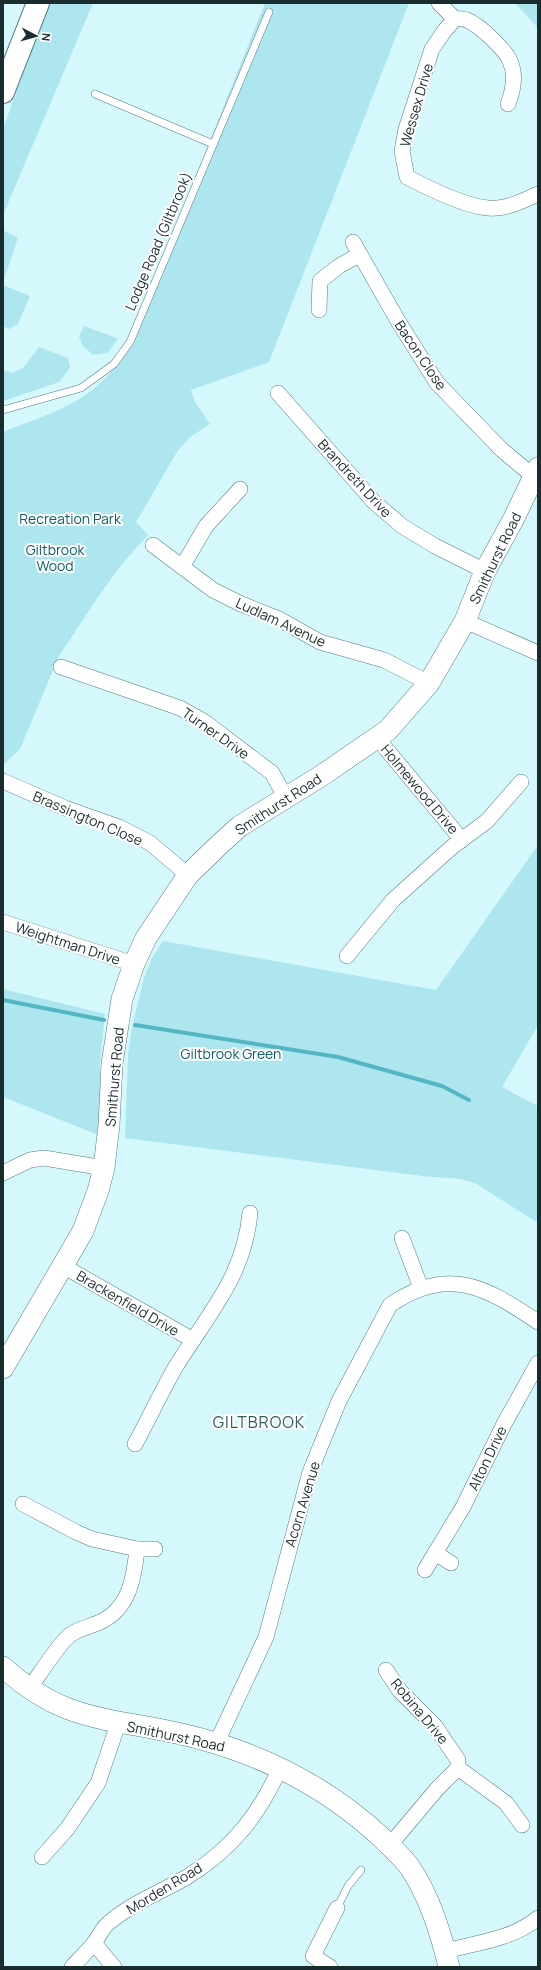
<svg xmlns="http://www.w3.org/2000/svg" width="541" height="1970" font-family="Manrope,sans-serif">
  <rect width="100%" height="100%" fill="#d5f8fd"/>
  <g fill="#ade6ef">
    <polygon points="50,3 93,3 3,215 3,129 35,39"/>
    <path d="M265 3H409L269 362 191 390 195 402 210 424 190 437 177 452 136 522 148 535 122 564 98 597 59 656 20 749 3 765V432C35 419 71 409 97 386 108 377 116 365 125 353Z"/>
    <polygon points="515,3 538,3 538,28"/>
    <polygon points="3,230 18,238 3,282"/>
    <polygon points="3,285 30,296 18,324 9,329 3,326"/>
    <polygon points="84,326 114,337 118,339 107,353 93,355 83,346 79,337"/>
    <polygon points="39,347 68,358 70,368 59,382 3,401 3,370 12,373 23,368"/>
    <polygon points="538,845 538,1025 502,1087 538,1106 538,1223 475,1183 461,1179 422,1176 125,1138 128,1054 132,1027 144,978 152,958 163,941 436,990"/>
    <path d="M3 989 105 1014 100 1063 101 1136 3 1097C3 1087 5 1055 3 1049Z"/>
  </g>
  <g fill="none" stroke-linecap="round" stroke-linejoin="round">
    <g stroke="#55b6c3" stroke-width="4">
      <polyline points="3,1000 104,1020"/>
      <polyline points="135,1025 338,1057 442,1086 469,1100"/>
    </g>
    <g stroke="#537c82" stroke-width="8">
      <g id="lane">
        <polyline points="95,94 213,144"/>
        <polyline points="3,410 81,388 114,364 130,342 269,12"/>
        <polyline points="337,1908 348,1886 361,1870"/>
      </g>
    </g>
    <g stroke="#537c82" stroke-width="16">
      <g id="street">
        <polyline points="439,3 455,19"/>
        <path d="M508 104C513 91 516 74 510 61 505 49 479 25 467 20 464 18 459 19 455 19L445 30 432 49 406 129 402 151 407 177C428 188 464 206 488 208 504 210 523 201 538 194"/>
        <polyline points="353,242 398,321 437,383 502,450 533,476"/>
        <polyline points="319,310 320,281 339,266 359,255"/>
        <polyline points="278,393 374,502 402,526 435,546 485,571"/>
        <polyline points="153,545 213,590 239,603 279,619 320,642 384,660 429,683"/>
        <polyline points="182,567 206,526 240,489"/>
        <polyline points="465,621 538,653"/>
        <polyline points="61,667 180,708 205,722 272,773 286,798"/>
        <polyline points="377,738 462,840"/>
        <polyline points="3,781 65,808 119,827 150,843 188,875"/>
        <polyline points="3,922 134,964"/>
        <polyline points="347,956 393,900 452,847 487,821 521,782"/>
        <polyline points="3,1173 30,1160 44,1158 104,1168"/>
        <polyline points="402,1238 421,1288"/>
        <polyline points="63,1266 193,1340"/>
        <path d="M135 1444C149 1419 161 1392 175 1368 207 1315 244 1278 250 1213"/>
        <path d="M23 1504 76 1532 92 1539 137 1549C134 1579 129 1610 98 1623 88 1627 78 1629 70 1635 60 1642 37 1678 29 1689"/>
        <polyline points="137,1549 155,1549"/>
        <polyline points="435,1553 451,1563"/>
        <polyline points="425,1570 463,1507 504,1424 538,1363"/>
        <polyline points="386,1670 400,1691 435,1726 458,1760 458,1768 437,1789 389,1846"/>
        <path d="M217 1742 266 1637 310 1472 339 1401 390 1305C448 1265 486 1287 538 1322"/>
        <polyline points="458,1768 506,1803 522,1825"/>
        <polyline points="42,1857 67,1829 98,1783 118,1724"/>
        <polyline points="94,1943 114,1967"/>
        <path d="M445 1951C476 1943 513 1939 538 1918"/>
        <path d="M72 1967C79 1959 88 1951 94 1943 100 1935 103 1926 111 1921 134 1902 161 1892 187 1877 232 1849 259 1815 280 1768"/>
        <polyline points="330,1967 313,1956 337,1908"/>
      </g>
    </g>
    <g stroke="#537c82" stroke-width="22">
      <g id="secondary">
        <polyline points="3,1368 83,1231 98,1191 104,1168 109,1125 112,1064 122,999 134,964 146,938 188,875 220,844 240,826 321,776 388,730 429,683 465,621 485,571 513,520 538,468"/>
        <path d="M3 1667C62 1721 104 1717 177 1733 254 1750 324 1784 382 1838 392 1848 403 1857 411 1869 430 1898 441 1933 449 1967"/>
      </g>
    </g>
    <g stroke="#537c82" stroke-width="24">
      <polyline id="highway" points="3,92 38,3"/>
    </g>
    <use href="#lane" stroke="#fff" stroke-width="7"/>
    <use href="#street" stroke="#fff" stroke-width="15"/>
    <use href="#secondary" stroke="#fff" stroke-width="21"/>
    <use href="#highway" stroke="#fff" stroke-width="22"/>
  </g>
  <g text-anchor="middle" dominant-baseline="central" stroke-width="4" stroke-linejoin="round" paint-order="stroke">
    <g font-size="14" fill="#1b2c2e" stroke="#fff">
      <text transform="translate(416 105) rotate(-74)">Wessex Drive</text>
      <text transform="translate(158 241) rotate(-67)">Lodge Road (Giltbrook)</text>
      <text transform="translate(421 355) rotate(56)">Bacon Close</text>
      <text transform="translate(355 478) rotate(47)">Brandreth Drive</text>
      <text transform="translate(495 558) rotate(-64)">Smithurst Road</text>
      <text transform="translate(281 622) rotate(25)">Ludlam Avenue</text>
      <text transform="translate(216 733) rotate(35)">Turner Drive</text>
      <text transform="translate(420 789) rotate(50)">Holmewood Drive</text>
      <text transform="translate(278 804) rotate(-33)">Smithurst Road</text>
      <text transform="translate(88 818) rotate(23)">Brassington Close</text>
      <text transform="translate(68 943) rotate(18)">Weightman Drive</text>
      <text transform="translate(114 1077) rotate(-85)">Smithurst Road</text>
      <text transform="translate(128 1303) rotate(30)">Brackenfield Drive</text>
      <text transform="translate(487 1458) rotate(-64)">Alton Drive</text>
      <text transform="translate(302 1504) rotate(-73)">Acorn Avenue</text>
      <text transform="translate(420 1711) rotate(50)">Robina Drive</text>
      <text transform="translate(176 1736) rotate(12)">Smithurst Road</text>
      <text transform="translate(164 1888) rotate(-31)">Morden Road</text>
    </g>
    <g font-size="14" fill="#0b5f69" stroke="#fff">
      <text x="70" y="518">Recreation Park</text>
      <text x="55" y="549">Giltbrook<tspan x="55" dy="16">Wood</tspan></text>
      <text x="231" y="1053">Giltbrook Green</text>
    </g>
    <g font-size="16" letter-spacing="1" fill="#335b61" stroke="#fff">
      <text x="259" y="1422">GILTBROOK</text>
    </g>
  </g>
  <rect width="541" height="1970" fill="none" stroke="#1b2c2e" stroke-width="8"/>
  <g transform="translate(36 36) rotate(96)" stroke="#ffffff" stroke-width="3" paint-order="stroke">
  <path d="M0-3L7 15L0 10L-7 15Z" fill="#1b2c2e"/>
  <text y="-6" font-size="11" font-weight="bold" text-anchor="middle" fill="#1b2c2e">N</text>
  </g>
</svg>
